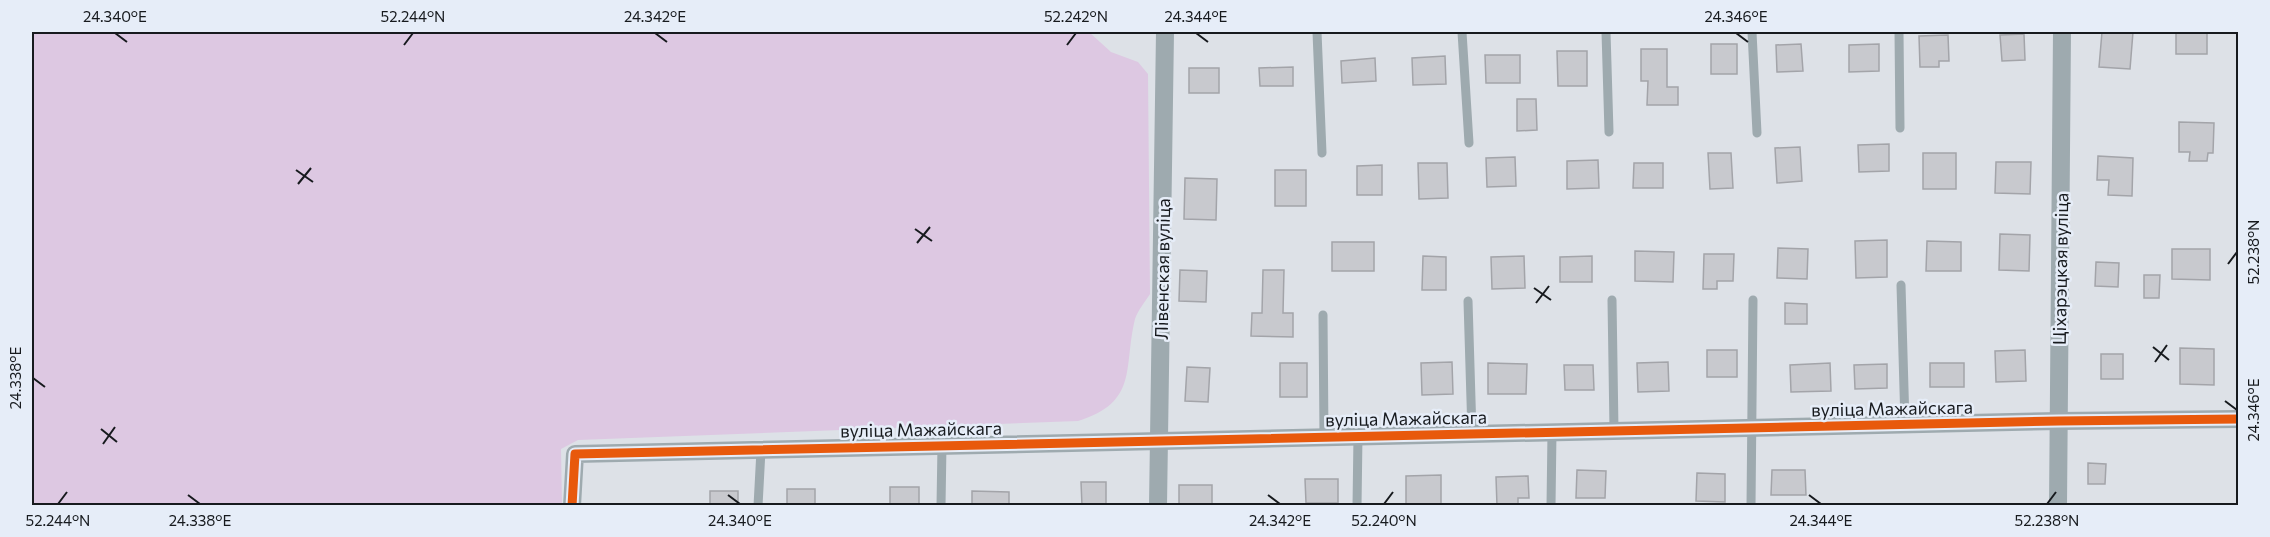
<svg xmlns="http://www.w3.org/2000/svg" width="2270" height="537" font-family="Commissioner,sans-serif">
  <rect width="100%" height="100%" fill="#dde1e7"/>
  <path fill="#ddc8e2" d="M32 32H1089L1111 52 1138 62 1148 74 1150 294C1145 302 1138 310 1135 319 1123 368 1139 402 1078 421L578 440 561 449 562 505H32Z"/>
  <g fill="#c8c9ce" stroke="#a3a4a9" stroke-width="1.5">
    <polygon points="2102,32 2133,32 2130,69 2099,67"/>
    <rect x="2176" y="32" width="31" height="22"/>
    <polygon points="2024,34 2025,60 2002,61 2000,35"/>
    <polygon points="1948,35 1949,61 1939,61 1939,67 1920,67 1919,36"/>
    <rect x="1711" y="44" width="26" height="30"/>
    <polygon points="1801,44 1803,71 1777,72 1776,45"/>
    <polygon points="1879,44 1879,71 1849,72 1849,45"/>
    <polygon points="1641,49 1667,49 1667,87 1678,87 1678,105 1647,105 1648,81 1641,81"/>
    <polygon points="1557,51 1587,51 1587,86 1558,86"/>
    <polygon points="1485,55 1520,55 1520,83 1486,83"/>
    <polygon points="1445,56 1446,84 1413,85 1412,58"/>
    <polygon points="1375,58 1376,81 1342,83 1341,61"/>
    <polygon points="1293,67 1293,86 1260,86 1259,68"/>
    <rect x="1189" y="68" width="30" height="25"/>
    <polygon points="1517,99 1536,99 1537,130 1517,131"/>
    <polygon points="2179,122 2214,123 2213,153 2208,153 2207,161 2189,161 2190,152 2179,152"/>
    <polygon points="1889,144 1889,171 1859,172 1858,145"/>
    <polygon points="1800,147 1802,181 1777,183 1775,148"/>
    <polygon points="1708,153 1731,153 1733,188 1710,189"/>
    <rect x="1923" y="153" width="33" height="36"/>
    <polygon points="2098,156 2133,158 2132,196 2108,195 2109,180 2097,180"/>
    <polygon points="1515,157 1516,186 1487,187 1486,158"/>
    <polygon points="1598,160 1599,188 1567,189 1567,161"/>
    <polygon points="1996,162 2031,162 2030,194 1995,193"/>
    <polygon points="1418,163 1447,163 1448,198 1419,199"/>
    <polygon points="1634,163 1663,163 1663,188 1633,188"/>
    <polygon points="1382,165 1382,195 1357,195 1357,166"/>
    <rect x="1275" y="170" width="31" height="36"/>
    <polygon points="1185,178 1217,179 1216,220 1184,219"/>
    <polygon points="2000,234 2030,235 2029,271 1999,270"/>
    <polygon points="1887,240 1887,277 1856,278 1855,241"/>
    <polygon points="1927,241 1961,242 1961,271 1926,271"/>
    <rect x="1332" y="242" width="42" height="29"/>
    <polygon points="1778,248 1808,249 1807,279 1777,278"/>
    <polygon points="2172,249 2210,249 2210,280 2172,279"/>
    <polygon points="1635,251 1674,252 1673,282 1635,281"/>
    <polygon points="1704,254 1734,254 1733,281 1717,281 1717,289 1703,289"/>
    <polygon points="1423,256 1446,257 1446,290 1422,290"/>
    <polygon points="1524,256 1525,288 1492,289 1491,257"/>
    <polygon points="1592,256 1592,282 1560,282 1560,257"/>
    <polygon points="2096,262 2119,263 2118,287 2095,286"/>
    <polygon points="1180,270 1207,271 1206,302 1179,301"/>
    <polygon points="1263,270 1284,270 1283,313 1293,313 1293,337 1251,336 1252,313 1262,313"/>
    <polygon points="2144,275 2160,275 2159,298 2144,298"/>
    <polygon points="1785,303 1807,304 1807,324 1785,324"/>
    <polygon points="2180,348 2214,349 2214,385 2180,384"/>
    <rect x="1707" y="350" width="30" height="27"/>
    <polygon points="2025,350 2026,381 1996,382 1995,351"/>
    <rect x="2101" y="354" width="22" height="25"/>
    <polygon points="1452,362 1453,394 1422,395 1421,363"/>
    <polygon points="1668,362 1669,391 1638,392 1637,363"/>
    <rect x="1280" y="363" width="27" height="34"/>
    <polygon points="1488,363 1527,364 1526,394 1488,394"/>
    <polygon points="1830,363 1831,391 1791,392 1790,365"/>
    <rect x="1930" y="363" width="34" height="24"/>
    <polygon points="1887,364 1887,388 1855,389 1854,365"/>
    <polygon points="1564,365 1593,365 1594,390 1565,390"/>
    <polygon points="1187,367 1210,368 1208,402 1185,401"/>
    <polygon points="2088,463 2106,464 2105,484 2088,484"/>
    <polygon points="1577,470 1606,471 1605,498 1576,498"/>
    <polygon points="1772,470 1805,470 1806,495 1771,495"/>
    <polygon points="1697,473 1725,474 1725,502 1696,501"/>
    <polygon points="1441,475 1441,506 1406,506 1406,476"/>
    <polygon points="1528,476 1529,498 1518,498 1518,506 1497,506 1496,477"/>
    <polygon points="1305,479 1338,479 1338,503 1306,503"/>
    <polygon points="1081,482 1106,482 1106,506 1082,506"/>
    <rect x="1179" y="485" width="33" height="21"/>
    <rect x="890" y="487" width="29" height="19"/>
    <rect x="787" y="489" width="28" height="17"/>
    <rect x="710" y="491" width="28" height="15"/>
    <polygon points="972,491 1009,492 1009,506 972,506"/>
  </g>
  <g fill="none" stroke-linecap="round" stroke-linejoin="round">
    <g stroke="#9eaaaf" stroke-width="9">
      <polyline points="1317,32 1322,153"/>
      <polyline points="1462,32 1469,143"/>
      <polyline points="1606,32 1609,132"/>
      <polyline points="1752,32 1757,133"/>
      <polyline points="1899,32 1900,128"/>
      <polyline points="1901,285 1905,424"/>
      <polyline points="1612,300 1614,430"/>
      <polyline points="1468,301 1472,433"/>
      <polyline points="1323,315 1324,437"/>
      <polyline points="758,506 761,450"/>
      <polyline points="941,506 942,445"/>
      <polyline points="1357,506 1358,436"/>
      <polyline points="1551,506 1552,432"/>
      <polyline points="1751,506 1753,300"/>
    </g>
    <g stroke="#9eaaaf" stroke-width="18">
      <polyline points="572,506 575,454 2059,421 2238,419"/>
      <polyline points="1158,506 1165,32"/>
      <polyline points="2058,506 2062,32"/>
    </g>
    <g stroke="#e6edf8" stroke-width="13">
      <polyline id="cycleway" points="572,506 575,454 2059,421 2238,419"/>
    </g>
    <use href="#cycleway" stroke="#e8590c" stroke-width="9"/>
  </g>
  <path fill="none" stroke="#171a1e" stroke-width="2" d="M115 33 127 42M655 33 667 42M1196 33 1208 42M1736 33 1748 42M404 45 413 33M1067 45 1076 33M296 170 313 182M298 184 311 168M915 229 932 241M917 243 930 227M2228 264 2237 252M1534 288 1551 300M1536 303 1549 286M2153 347 2169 360M2155 362 2167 345M33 378 45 387M2225 401 2237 410M101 429 117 442M103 444 115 427M188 495 200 504M728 495 740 504M1268 495 1280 504M1809 495 1821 504M58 504 67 492M1384 504 1393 492M2047 504 2056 492"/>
  <g text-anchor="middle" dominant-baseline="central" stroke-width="5" stroke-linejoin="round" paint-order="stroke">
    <g font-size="18" fill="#171a1e" stroke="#e6edf8">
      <text transform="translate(1162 269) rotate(-89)">Лівенская вуліца</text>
      <text transform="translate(2060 269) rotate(-89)">Ціхарэцкая вуліца</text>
      <text transform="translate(1892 408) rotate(-1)">вуліца Мажайскага</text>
      <text transform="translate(1406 418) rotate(-1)">вуліца Мажайскага</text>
      <text transform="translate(921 429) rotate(-1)">вуліца Мажайскага</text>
    </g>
  </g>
  <rect width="2270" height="537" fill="none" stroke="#e6edf8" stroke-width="66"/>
  <rect x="33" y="33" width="2204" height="471" fill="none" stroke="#171a1e" stroke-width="2"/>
  <g font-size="15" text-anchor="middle" fill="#171a1e">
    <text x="115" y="22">24.340°E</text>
    <text x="413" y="22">52.244°N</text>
    <text x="655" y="22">24.342°E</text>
    <text x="1076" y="22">52.242°N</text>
    <text x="1196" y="22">24.344°E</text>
    <text x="1736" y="22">24.346°E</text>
    <text transform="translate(2254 252) rotate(-90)" y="5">52.238°N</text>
    <text transform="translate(16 378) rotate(-90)" y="5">24.338°E</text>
    <text transform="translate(2254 410) rotate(-90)" y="5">24.346°E</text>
    <text x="58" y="526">52.244°N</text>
    <text x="200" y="526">24.338°E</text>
    <text x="740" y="526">24.340°E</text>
    <text x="1280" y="526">24.342°E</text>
    <text x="1384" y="526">52.240°N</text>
    <text x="1821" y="526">24.344°E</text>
    <text x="2047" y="526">52.238°N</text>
  </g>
</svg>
